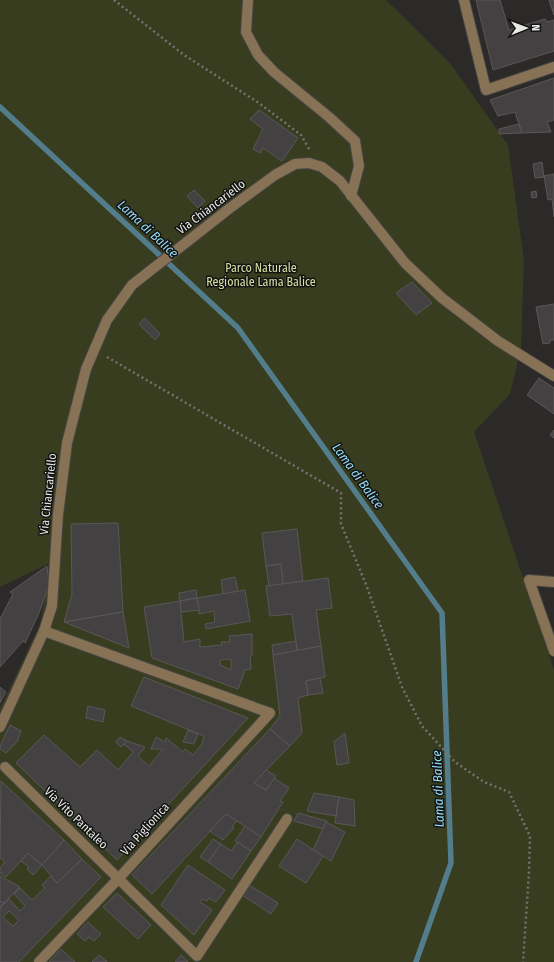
<svg xmlns="http://www.w3.org/2000/svg" width="554" height="962" font-family="'Fira Sans Condensed',sans-serif">
  <rect width="100%" height="100%" fill="#2b2a28"/>
  <polygon fill="#383d20" points="0,0 386,0 450,63 508,145 524,260 521,349 510,394 474,432 554,670 554,962 0,962 0,709 41,622 50,563 0,587"/>
  <g fill="none" stroke-linecap="round" stroke-linejoin="round">
    <polyline stroke="#547d8c" stroke-width="5.5" points="0,107 238,328 442,613 451,863 416,962"/>
  </g>
  <g fill="#444142" stroke="#5a5758" fill-rule="evenodd">
    <polygon points="476,0 500,0 509,30 545,19 547,22 554,20 554,51 493,70"/>
    <polygon points="549,0 554,0 554,15"/>
    <polygon points="554,78 554,120 547,122 551,132 522,133 515,112 498,116 490,100"/>
    <polygon points="259,110 298,138 282,161 263,148 260,153 253,149 263,129 250,119"/>
    <polygon points="519,124 522,133 499,134 499,129"/>
    <polygon points="542,162 544,177 535,178 533,164"/>
    <polygon points="554,174 554,217 552,199 548,200 544,176"/>
    <polygon points="194,190 205,201 198,208 187,196"/>
    <polygon points="536,191 537,197 532,198 531,192"/>
    <polygon points="412,282 432,303 416,315 396,293"/>
    <polygon points="554,304 554,340 550,340 550,343 543,344 536,307"/>
    <polygon points="145,318 160,334 155,340 139,324"/>
    <polygon points="539,378 554,388 554,414 527,395"/>
    <polygon points="554,430 554,438 550,435"/>
    <polygon points="118,523 123,612 64,622 72,594 71,524"/>
    <polygon points="297,529 303,581 283,584 281,564 266,566 262,533"/>
    <polygon points="281,564 283,584 269,586 266,566"/>
    <polygon points="47,566 49,585 39,613 25,643 23,641 0,667 0,619 13,594 10,592"/>
    <polygon points="235,577 238,591 223,594 221,580"/>
    <polygon points="328,578 332,608 316,610 321,646 297,651 292,614 270,616 266,586"/>
    <polygon points="196,590 197,598 180,601 179,593"/>
    <polygon points="245,590 250,621 206,629 205,624 215,622 214,611 199,614 197,598"/>
    <polygon points="197,598 199,610 181,612 180,601"/>
    <path d="M180 601 184 642 200 639V647L222 645 221 642H230L229 636 252 634V656H250L251 669 244 670V673L238 689 152 658 144 607ZM231 659V670L220 665V660Z"/>
    <polygon points="123,612 129,648 64,622"/>
    <polygon points="296,641 297,651 273,655 272,645"/>
    <polygon points="321,646 325,677 306,681 308,695 298,698 302,733 290,746 270,729 280,716 273,655"/>
    <polygon points="144,677 248,718 117,860 16,763 44,735 80,767 97,750 118,770 133,752 124,744 127,741 145,747 138,756 149,766 163,749 151,749 156,737 165,742 166,738 183,752 185,749 193,755 202,744 204,736 131,706"/>
    <polygon points="320,678 323,693 308,695 306,681"/>
    <polygon points="0,687 6,692 0,703"/>
    <polygon points="88,706 105,710 103,722 86,718"/>
    <polygon points="10,725 21,731 17,742 6,753 0,749 0,746"/>
    <polygon points="270,729 290,746 254,783 266,790 274,778 289,788 280,801 283,802 261,837 226,814 152,894 132,875"/>
    <polygon points="188,730 198,734 194,744 183,742"/>
    <polygon points="345,733 349,763 337,765 334,742"/>
    <polygon points="120,737 127,741 121,747 116,742"/>
    <polygon points="266,770 276,776 266,790 254,783"/>
    <polygon points="1,781 64,840 42,865 28,853 6,877 0,873 0,868 5,862 0,858"/>
    <polygon points="314,793 339,797 336,816 307,811"/>
    <polygon points="339,797 354,800 355,826 335,823"/>
    <polygon points="298,813 327,821 323,829 294,821"/>
    <polygon points="226,814 237,821 232,826 234,828 223,840 210,831"/>
    <polygon points="326,822 345,832 331,861 313,850"/>
    <polygon points="245,826 261,837 251,851 235,841"/>
    <polygon points="213,839 221,844 208,862 200,857"/>
    <polygon points="297,839 323,856 306,883 279,866"/>
    <polygon points="64,840 82,859 57,883 42,865"/>
    <polygon points="238,842 251,851 232,879 208,862 221,844 231,851"/>
    <polygon points="28,853 42,865 33,875 27,869 29,867 21,861"/>
    <path d="M82 859 101 877 19 962H0V908L9 899 20 911 25 906 14 894 20 888 32 900 45 888 42 885 51 876 57 883ZM9 911 19 920 13 926 3 917Z"/>
    <polygon points="188,865 225,890 216,902 209,898 207,901 202,899 200,902 212,910 194,935 161,905"/>
    <polygon points="0,876 20,887 4,903 0,901"/>
    <polygon points="249,885 278,903 271,914 242,895"/>
    <polygon points="117,893 151,925 138,939 103,907"/>
    <polygon points="0,901 4,903 0,908"/>
    <polygon points="88,922 101,934 94,941 89,937 85,941 77,934"/>
    <polygon points="61,949 75,962 49,962"/>
    <polygon points="99,955 105,960 107,962 92,962"/>
    <polygon points="181,955 188,962 175,962"/>
  </g>
  <g fill="none" stroke-linecap="round" stroke-linejoin="round">
    <g stroke="#464543" stroke-width="12">
      <g id="minor">
        <polyline points="248,0 246,32 258,55 274,72 329,117 355,141 359,166 351,196"/>
        <polyline points="464,0 486,90 554,67"/>
        <polyline points="554,582 529,580 554,651"/>
        <polyline points="0,727 44,631 52,606 58,515 67,443 86,369 107,320 132,285 230,208 275,175 295,164 309,163 322,167 340,181 405,263 442,298 498,341 554,376"/>
        <polyline points="5,767 197,956 287,819"/>
        <polyline points="39,962 119,878 270,713 44,631"/>
      </g>
    </g>
    <g stroke="#747372" stroke-width="2.5" stroke-dasharray="2 3" stroke-linecap="butt">
      <polyline points="114,0 184,55 259,103 301,135 309,149"/>
      <polyline points="107,357 341,493 341,524 367,587 402,687 422,726 455,762 484,782 509,792 530,836 529,872 523,962"/>
    </g>
    <use href="#minor" stroke="#877255" stroke-width="10"/>
  </g>
  <g text-anchor="middle" dominant-baseline="central" stroke-width="3" stroke-linejoin="round" paint-order="stroke">
    <g font-size="12" fill="#e9e8e7" stroke="#131312">
      <text transform="translate(211 207) rotate(-37)">Via Chiancariello</text>
      <text transform="translate(48 494) rotate(-84)">Via Chiancariello</text>
      <text transform="translate(76 818) rotate(44)">Via Vito Pantaleo</text>
      <text transform="translate(145 829) rotate(-48)">Via Piglionica</text>
    </g>
    <g font-size="12" fill="#d4e0a3" stroke="#131312">
      <text x="261" y="268">Parco Naturale<tspan x="261" dy="14">Regionale Lama Balice</tspan></text>
    </g>
    <g font-size="13" font-style="italic" fill="#94dcf6" stroke="#131312">
      <text transform="translate(148 229) rotate(43)">Lama di Balice</text>
      <text transform="translate(358 476) rotate(54)">Lama di Balice</text>
      <text transform="translate(438 789) rotate(-92)">Lama di Balice</text>
    </g>
  </g>
  <g transform="translate(526 28) rotate(89)" stroke="#131312" stroke-width="3" paint-order="stroke">
  <path d="M0-3L7 15L0 10L-7 15Z" fill="#e9e8e7"/>
  <text y="-6" font-size="11" font-weight="bold" text-anchor="middle" fill="#e9e8e7">N</text>
  </g>
</svg>
